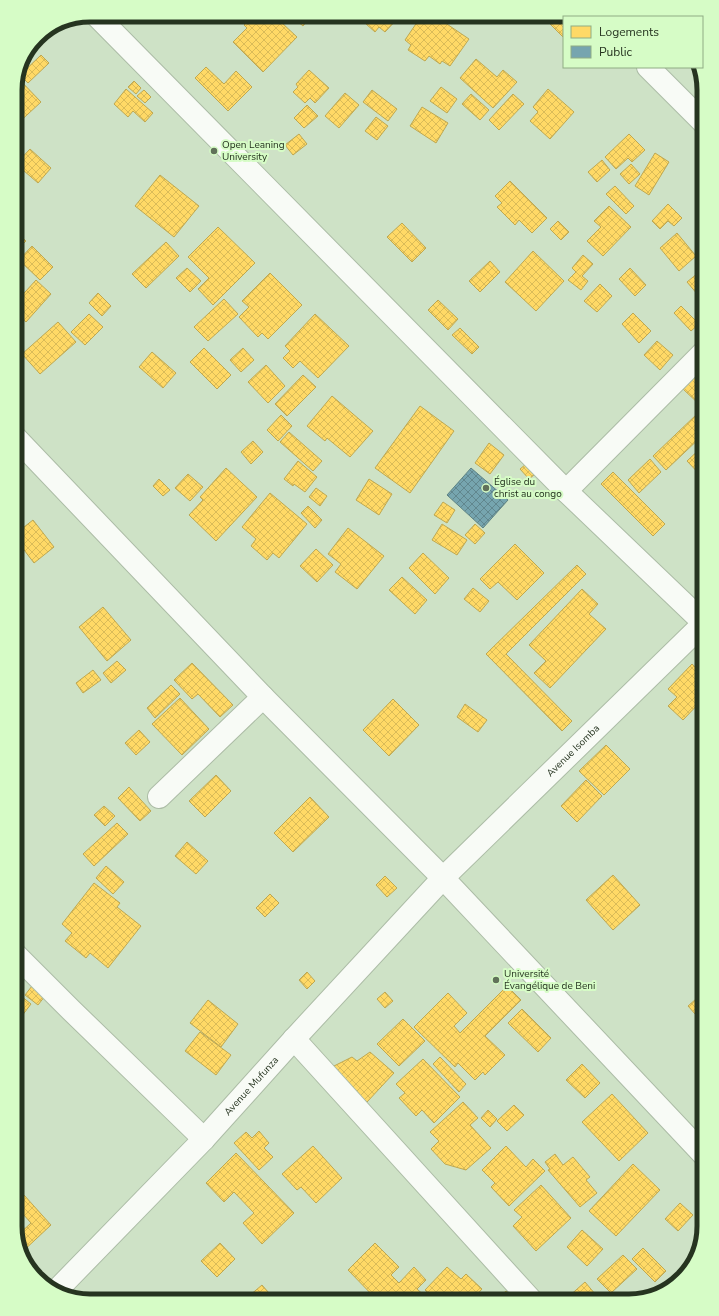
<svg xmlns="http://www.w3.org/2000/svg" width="719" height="1316" font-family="'Nunito Sans',sans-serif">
  <defs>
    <pattern id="homes-cross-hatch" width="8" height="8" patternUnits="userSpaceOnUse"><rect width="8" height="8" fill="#ffd966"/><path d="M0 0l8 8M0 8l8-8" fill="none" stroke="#dabb58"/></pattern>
    <pattern id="public-cross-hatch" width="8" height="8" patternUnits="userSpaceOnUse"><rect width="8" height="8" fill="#76a5af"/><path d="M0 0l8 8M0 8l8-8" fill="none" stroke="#61878e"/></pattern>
  </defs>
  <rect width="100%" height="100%" fill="#cee2c6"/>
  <g fill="url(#homes-cross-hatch)" stroke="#bea851">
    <polygon points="254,15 282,15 285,18 281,22 297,37 263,72 233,42 247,28 244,25"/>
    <polygon points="290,15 312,15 303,26"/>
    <polygon points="356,15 401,15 385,32 379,27 375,32"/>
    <polygon points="422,15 425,15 432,20 435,16 469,39 450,66 442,61 440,64 429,56 425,61 408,50 411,45 405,40"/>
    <polygon points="545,15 559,15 564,20 563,37 543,17"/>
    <polygon points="37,38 42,43 27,59"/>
    <polygon points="41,55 49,63 28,83 20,75"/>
    <polygon points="476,59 497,77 503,70 517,82 493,108 460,78"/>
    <polygon points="206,67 224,84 236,71 252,87 228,111 195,78"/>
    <polygon points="309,70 329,88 315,103 310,98 305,103 293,92 298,87 296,84"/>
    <polygon points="18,78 41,102 15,126 15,85"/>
    <polygon points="134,81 141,88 136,94 128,87"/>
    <polygon points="441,87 457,99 447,113 430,101"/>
    <polygon points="126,89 153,113 145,122 133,111 128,117 114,104"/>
    <polygon points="548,89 574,112 550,139 530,121 538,112 533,107"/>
    <polygon points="144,90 151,97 145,103 137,96"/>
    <polygon points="372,90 397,109 388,121 363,102"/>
    <polygon points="345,93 359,105 339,128 325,116"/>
    <polygon points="471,94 489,110 480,120 462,104"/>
    <polygon points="513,94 524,104 499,130 489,120"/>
    <polygon points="307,105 318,116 304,128 294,118"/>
    <polygon points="422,107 448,123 436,143 410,126"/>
    <polygon points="376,117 388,126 377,140 365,131"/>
    <polygon points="299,134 307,144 293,155 285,145"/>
    <polygon points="629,134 645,150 632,162 628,158 616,169 605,157"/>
    <polygon points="30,149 51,168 38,183 16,164"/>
    <polygon points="655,153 669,162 649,195 635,186"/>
    <polygon points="602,160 610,170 597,182 588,172"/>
    <polygon points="631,164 640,174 629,184 620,174"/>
    <polygon points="160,175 199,206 174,237 135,206"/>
    <polygon points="510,181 547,218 532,233 519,220 515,225 497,207 502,203 495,196"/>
    <polygon points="615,186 634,206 626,214 606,194"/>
    <polygon points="15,198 23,207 15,214"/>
    <polygon points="668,204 682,218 674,226 668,221 660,229 652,221"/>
    <polygon points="609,206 631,227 603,256 587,241 601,227 594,221"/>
    <polygon points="558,221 569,232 561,240 550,229"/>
    <polygon points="402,223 426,248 412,262 387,237"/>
    <polygon points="218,227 255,263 213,305 198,289 209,278 188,257"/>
    <polygon points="15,231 26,241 15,252"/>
    <polygon points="677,233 696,256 679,271 660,248"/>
    <polygon points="166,242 179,256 146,288 132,274"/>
    <polygon points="32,246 53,267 40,280 19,260"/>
    <polygon points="533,251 564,281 536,311 505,282"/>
    <polygon points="583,255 593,264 582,276 588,281 581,290 568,280 576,272 572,268"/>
    <polygon points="490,261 500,272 480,292 469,281"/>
    <polygon points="187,268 201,281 190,292 176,278"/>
    <polygon points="630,268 646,285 635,296 619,279"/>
    <polygon points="704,268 704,302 687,282"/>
    <polygon points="270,273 302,305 268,339 262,333 258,337 239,317 249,307 242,301"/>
    <polygon points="36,280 51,294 26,322 15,312 15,303"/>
    <polygon points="600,284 612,296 597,312 584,301"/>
    <polygon points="98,293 111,306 102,316 89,303"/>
    <polygon points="224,299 238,314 208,341 194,327"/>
    <polygon points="438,300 458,319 448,330 428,310"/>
    <polygon points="681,306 699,324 691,331 674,313"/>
    <polygon points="633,313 651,331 639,343 622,324"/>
    <polygon points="89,314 103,327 85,345 71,332"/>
    <polygon points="315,314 349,346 318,378 300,361 293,368 283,358 290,351 285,346"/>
    <polygon points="58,322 76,342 40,374 22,354"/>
    <polygon points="460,328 479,347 472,354 452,335"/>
    <polygon points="657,341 673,355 660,370 644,355"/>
    <polygon points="204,348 231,375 217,389 190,362"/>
    <polygon points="243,348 254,360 241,372 230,360"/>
    <polygon points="152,352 176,373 163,388 139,367"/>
    <polygon points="266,365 285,386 268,403 248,382"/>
    <polygon points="704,368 704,400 700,405 683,389"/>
    <polygon points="303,375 316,387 287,416 275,404"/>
    <polygon points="332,396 373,431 350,457 327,438 325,441 307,426"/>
    <polygon points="420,406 454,431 410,493 375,468"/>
    <polygon points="697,414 704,421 704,434 666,470 653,456"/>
    <polygon points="281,415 292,426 278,441 267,430"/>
    <polygon points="289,432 322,461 313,471 280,442"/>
    <polygon points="253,441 263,452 251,464 241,452"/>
    <polygon points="489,443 504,455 490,474 475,463"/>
    <polygon points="704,445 704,479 687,461"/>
    <polygon points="650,459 661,472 639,493 628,480"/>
    <polygon points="531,460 540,470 529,479 520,469"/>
    <polygon points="298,461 317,477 305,492 294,484 293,486 284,479"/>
    <polygon points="226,468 257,497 216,541 189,515 203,500 200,497"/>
    <polygon points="613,472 665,524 653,536 601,484"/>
    <polygon points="188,474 203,487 190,501 175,488"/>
    <polygon points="159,479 170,490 163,496 153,486"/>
    <polygon points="369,479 392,494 379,515 356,500"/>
    <polygon points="316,488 327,496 320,506 309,497"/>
    <polygon points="270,493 307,524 279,558 273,553 267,560 251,546 256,539 242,527"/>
    <polygon points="443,502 455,510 447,523 434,515"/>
    <polygon points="308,506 322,520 315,528 301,513"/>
    <polygon points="33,520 54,547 34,563 15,538 15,534"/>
    <polygon points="442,524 467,540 457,555 432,540"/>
    <polygon points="475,524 485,533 475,544 465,535"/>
    <polygon points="348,528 384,556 357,589 335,572 341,564 328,554"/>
    <polygon points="515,544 544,573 517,600 498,582 490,589 480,579"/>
    <polygon points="316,549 333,565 317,582 300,566"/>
    <polygon points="423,553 449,578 435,594 409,568"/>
    <polygon points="577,565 586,574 506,654 572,721 562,731 486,654"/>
    <polygon points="402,577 427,600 415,614 389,590"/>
    <polygon points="473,588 489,601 480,612 464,599"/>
    <polygon points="582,589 598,604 589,614 606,629 550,688 534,673 546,661 529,645"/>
    <polygon points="103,607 131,640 107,661 79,627"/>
    <polygon points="117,661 126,670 111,683 103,673"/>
    <polygon points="192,663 233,705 220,717 198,694 192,699 174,680"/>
    <polygon points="692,664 704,675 704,698 683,720 668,706 677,697 668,689"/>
    <polygon points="93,670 101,680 83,693 76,683"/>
    <polygon points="171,685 180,694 155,718 147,708"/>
    <polygon points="180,698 209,729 182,755 152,724"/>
    <polygon points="393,699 419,725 389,756 363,730"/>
    <polygon points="465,704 487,720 478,732 457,717"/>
    <polygon points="139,730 150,742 136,755 125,743"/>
    <polygon points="606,745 630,769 604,795 579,771"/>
    <polygon points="216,775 231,791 205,817 189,801"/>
    <polygon points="586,780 602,796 577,822 561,806"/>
    <polygon points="129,787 151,811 140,821 118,798"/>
    <polygon points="310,797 329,817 293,852 274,833"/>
    <polygon points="104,806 115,816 105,826 94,815"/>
    <polygon points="117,823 128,834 94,866 83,854"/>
    <polygon points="187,842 208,861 196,874 175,856"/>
    <polygon points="106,866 124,882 113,894 96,878"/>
    <polygon points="613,875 640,905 613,930 586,900"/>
    <polygon points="385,876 397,888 387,897 376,885"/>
    <polygon points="94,883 120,903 117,907 141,926 108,968 90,953 86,958 65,941 72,933 62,924"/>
    <polygon points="270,894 279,903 265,917 256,908"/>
    <polygon points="307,972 315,981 307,989 299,980"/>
    <polygon points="32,986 45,996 38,1005 25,995"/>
    <polygon points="507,986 521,1000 485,1036 505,1055 485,1075 483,1072 475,1080 458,1063 455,1067 414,1027 448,993 467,1013 454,1026 460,1033"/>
    <polygon points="15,991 31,1004 15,1025"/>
    <polygon points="385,992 393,1001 385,1008 377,999"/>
    <polygon points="704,992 704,1024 688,1006"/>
    <polygon points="208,1000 238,1024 221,1047 190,1023"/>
    <polygon points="522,1009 551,1038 538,1052 508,1023"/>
    <polygon points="403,1019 425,1041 399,1066 377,1044"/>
    <polygon points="200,1032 231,1055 216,1075 185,1051"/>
    <polygon points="370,1052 394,1073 367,1102 330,1068 352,1057 357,1061"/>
    <polygon points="440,1057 466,1084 459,1092 433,1064"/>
    <polygon points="423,1059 460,1097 434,1123 422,1110 416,1116 399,1098 405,1093 396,1084"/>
    <polygon points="582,1064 600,1083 585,1098 566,1080"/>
    <polygon points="612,1094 648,1133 619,1161 582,1122"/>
    <polygon points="463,1102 478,1118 470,1125 491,1148 466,1170 445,1164 431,1149 439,1141 430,1132"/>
    <polygon points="514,1105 524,1115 507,1131 497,1121"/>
    <polygon points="488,1110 497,1119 490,1127 481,1118"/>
    <polygon points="259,1131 269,1143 264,1148 273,1157 259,1170 234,1143 246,1132 252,1138"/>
    <polygon points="313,1146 342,1178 316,1203 301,1187 297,1190 282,1174"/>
    <polygon points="506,1146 526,1167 533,1159 545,1171 509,1206 491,1187 495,1183 482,1170"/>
    <polygon points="236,1153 294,1213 262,1244 243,1223 254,1213 234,1192 224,1202 206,1183"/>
    <polygon points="555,1154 563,1165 573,1157 590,1177 586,1180 597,1193 580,1207 548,1170 550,1169 545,1162"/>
    <polygon points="633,1164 660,1190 616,1236 589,1211"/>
    <polygon points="15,1182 24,1192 15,1200"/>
    <polygon points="541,1185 571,1218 536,1251 513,1226 522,1217 514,1210"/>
    <polygon points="24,1195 51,1225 20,1254 17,1236 31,1223 15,1205 15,1204"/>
    <polygon points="680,1203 693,1215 678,1231 665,1219"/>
    <polygon points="15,1215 22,1223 16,1229 15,1226"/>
    <polygon points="582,1230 603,1249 587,1266 567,1247"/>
    <polygon points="220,1243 235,1259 217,1277 201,1261"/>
    <polygon points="375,1243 399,1267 391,1275 399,1283 414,1267 426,1280 417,1289 426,1297 422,1301 378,1301 348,1270"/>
    <polygon points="643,1248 666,1271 655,1282 632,1259"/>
    <polygon points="623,1255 637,1269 611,1293 597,1279"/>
    <polygon points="447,1267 461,1279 466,1274 482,1289 471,1301 436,1301 425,1290"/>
    <polygon points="585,1282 601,1301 569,1301 567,1298"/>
    <polygon points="262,1285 276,1301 243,1301"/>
    <polygon points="506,1291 514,1301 495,1301"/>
  </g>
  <polygon fill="url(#public-cross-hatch)" stroke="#5e8384" points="471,468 508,500 483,528 447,495"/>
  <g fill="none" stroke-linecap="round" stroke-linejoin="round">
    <g stroke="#acbca6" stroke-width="24">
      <g id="street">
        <polyline points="96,15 566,491 704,623"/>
        <polyline points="592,15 594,17"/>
        <polyline points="648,67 704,123"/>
        <polyline points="15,437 263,697 443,878 704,1155"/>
        <polyline points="566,491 704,352"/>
        <polyline points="159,797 263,697"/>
        <polyline points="15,954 71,1010 204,1139"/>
        <polyline points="294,1039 532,1301"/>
        <path id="s1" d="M56 1291 204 1139 294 1039 443 878 704 623"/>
      </g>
    </g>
    <use href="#street" stroke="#f8fbf6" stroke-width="22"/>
  </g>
  <g fill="#61715a" stroke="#d6fcc6" stroke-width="1.5">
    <circle cx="214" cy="151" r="4"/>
    <circle cx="486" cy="488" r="4"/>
    <circle cx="496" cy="980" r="4"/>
  </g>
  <g text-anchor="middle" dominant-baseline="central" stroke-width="4" stroke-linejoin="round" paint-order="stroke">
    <g font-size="10" fill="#263420" stroke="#d6fcc6" text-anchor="start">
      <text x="222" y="145">Open Leaning<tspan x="222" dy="12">University</tspan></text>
      <text x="494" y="482">Église du<tspan x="494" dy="12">christ au congo</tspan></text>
      <text x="504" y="974">Université<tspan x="504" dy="12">Évangélique de Beni</tspan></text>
    </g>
    <g font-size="10" fill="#263420" stroke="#d6fcc6">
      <text stroke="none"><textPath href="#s1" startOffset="748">Avenue Isomba</textPath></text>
      <text stroke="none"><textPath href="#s1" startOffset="283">Avenue Mufunza</textPath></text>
    </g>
  </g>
  <path d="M0 0H719V1316H0ZM90 22H629A68 68 0 0 1 697 90V1226A68 68 0 0 1 629 1294H90A68 68 0 0 1 22 1226V90A68 68 0 0 1 90 22Z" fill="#d6fcc6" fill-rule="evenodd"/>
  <path fill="none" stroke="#263420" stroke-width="5" d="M90 22H629A68 68 0 0 1 697 90V1226A68 68 0 0 1 629 1294H90A68 68 0 0 1 22 1226V90A68 68 0 0 1 90 22Z"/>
  <rect x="563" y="16" width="140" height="52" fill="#d6fcc6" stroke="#90ac84"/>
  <rect x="571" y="26" width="20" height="12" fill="#ffd966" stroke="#90ac84"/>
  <text x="599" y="36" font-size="12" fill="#263420">Logements</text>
  <rect x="571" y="46" width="20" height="12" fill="#76a5af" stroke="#90ac84"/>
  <text x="599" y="56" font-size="12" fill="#263420">Public</text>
</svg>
